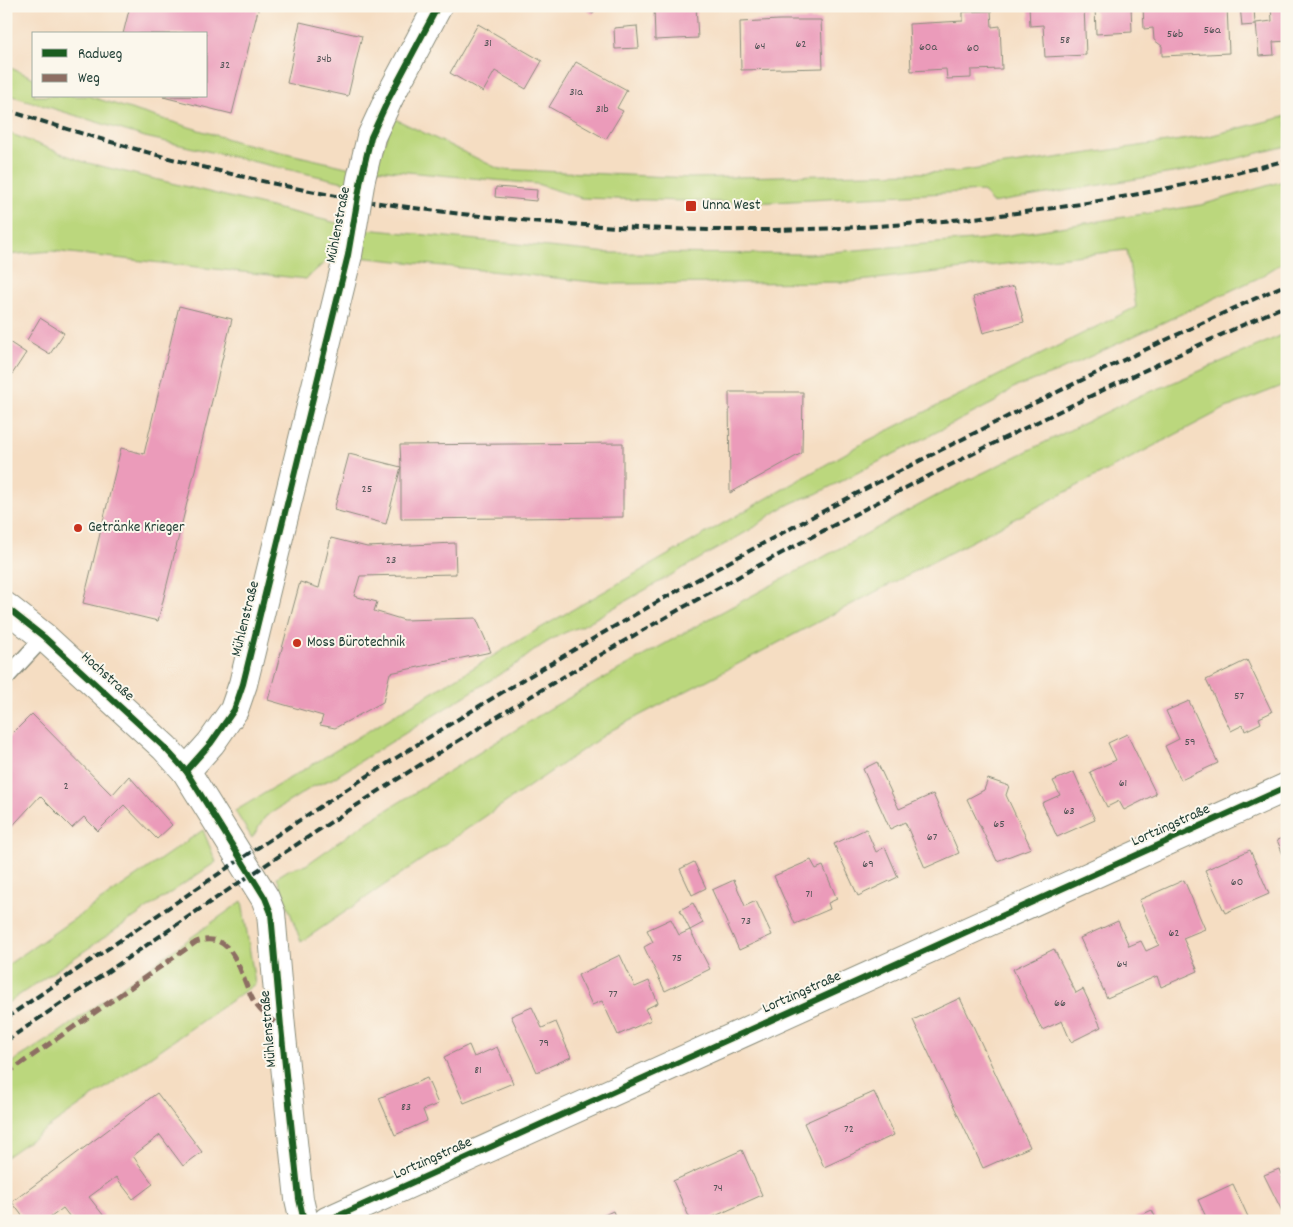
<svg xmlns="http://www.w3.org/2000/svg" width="1293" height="1227" font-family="Dekko,sans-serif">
  <rect width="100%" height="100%" fill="#fbf7ec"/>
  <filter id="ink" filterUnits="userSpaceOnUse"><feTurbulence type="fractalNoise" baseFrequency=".02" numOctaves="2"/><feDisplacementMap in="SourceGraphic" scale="10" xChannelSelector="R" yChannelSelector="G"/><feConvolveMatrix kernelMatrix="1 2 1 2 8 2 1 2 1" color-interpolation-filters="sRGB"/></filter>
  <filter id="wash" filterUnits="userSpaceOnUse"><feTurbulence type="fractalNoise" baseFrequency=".0096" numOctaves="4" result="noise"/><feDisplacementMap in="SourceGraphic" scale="20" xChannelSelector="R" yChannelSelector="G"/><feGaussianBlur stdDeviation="1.12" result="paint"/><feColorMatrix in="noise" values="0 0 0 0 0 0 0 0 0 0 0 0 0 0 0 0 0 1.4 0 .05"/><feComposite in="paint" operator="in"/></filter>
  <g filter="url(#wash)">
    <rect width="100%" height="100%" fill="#f5ddc2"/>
    <g fill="#bbd77d" stroke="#6d8a58">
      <polygon points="6,66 34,78 34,96 88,96 238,142 351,168 348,183 145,137 6,94"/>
      <polygon points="1287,116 1287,146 1190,170 992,203 983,191 753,203 581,198 537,184 375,169 393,118 499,169 691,178 957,172 1209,136"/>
      <polygon points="6,132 84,162 341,224 335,253 306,279 52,251 6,255"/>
      <path d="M1287 180V260L1258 278 1057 372 1013 388 995 402 816 494C792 501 774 511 755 527L582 626C558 634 540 645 521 661L332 779 312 787 265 817 252 838 235 811 523 638 867 441 1136 307 1127 250 851 282 611 284 359 257 365 229 609 253 809 254 984 239 1201 205Z"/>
      <polygon points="1287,333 1287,384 1226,408 612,730 301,942 277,877 290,869 306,865 361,826 551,708 707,620 938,495 1141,395 1163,387"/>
      <polygon points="203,830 216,862 6,1004 6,966"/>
      <polygon points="242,901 255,984 6,1157 6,1066 58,1033"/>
    </g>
    <g id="blocks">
      <g fill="#eb9bba">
        <polygon points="130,6 259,6 232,114 163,97 206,96 206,34 123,34"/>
        <polygon points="580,6 597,6 593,14"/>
        <polygon points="654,6 696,6 698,38 655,40"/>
        <polygon points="1029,6 1084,6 1086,55 1045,57 1043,25 1030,26"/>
        <polygon points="1095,6 1131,6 1132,32 1096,34"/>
        <polygon points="1143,6 1227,6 1229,53 1162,56 1162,46 1154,40 1153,28 1144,29"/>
        <polygon points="1240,6 1254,6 1255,25 1242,26"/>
        <polygon points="1271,6 1287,6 1287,41 1273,42 1274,55 1259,56 1256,23 1272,21"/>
        <polygon points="991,11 992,27 1000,26 1002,69 971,70 971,78 947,79 946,69 911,71 909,24 963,21 963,12"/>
        <polygon points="780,20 821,20 823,68 741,70 740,22"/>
        <polygon points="300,22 362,36 348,96 287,83"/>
        <polygon points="478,24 542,61 526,89 495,71 483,92 450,73"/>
        <polygon points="637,26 639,48 615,49 614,28"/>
        <polygon points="576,62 627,90 617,108 623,111 606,139 549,107"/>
        <polygon points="496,187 537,190 536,201 495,197"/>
        <polygon points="1014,286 1024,322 983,333 973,297"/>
        <polygon points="179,306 232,319 158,621 83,603 121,448 144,454"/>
        <polygon points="40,318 64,333 50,354 27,340"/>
        <polygon points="6,340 26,353 9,379 6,377"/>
        <polygon points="729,392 803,392 802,453 730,493"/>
        <polygon points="623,443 623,517 401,519 401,467 386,524 334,510 349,454 401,467 400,445"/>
        <polygon points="331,538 367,547 455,543 456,574 360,576 354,596 377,602 374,611 404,620 476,618 491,652 390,673 383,702 335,728 320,725 323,716 268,700 300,582 319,588"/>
        <polygon points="1247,660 1272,712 1259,718 1261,723 1245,731 1243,725 1231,731 1206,680"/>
        <polygon points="1189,701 1218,763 1181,780 1165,746 1179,739 1166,711"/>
        <polygon points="32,714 112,795 129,776 172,825 157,839 124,805 98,831 84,817 72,828 40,796 6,833 6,740"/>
        <polygon points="1127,734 1156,794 1124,810 1119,801 1107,807 1090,772 1116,760 1108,743"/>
        <polygon points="877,762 899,809 933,794 959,853 925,868 905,822 890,829 863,769"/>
        <polygon points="1074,772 1095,820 1057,837 1042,803 1060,795 1053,781"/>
        <polygon points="988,779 1009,786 1006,795 1031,848 997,861 967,799 984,790"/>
        <polygon points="866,829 876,852 885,847 898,877 858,896 834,844"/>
        <polygon points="1287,836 1287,864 1277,840"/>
        <polygon points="1250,850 1269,894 1225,913 1205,870"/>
        <polygon points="811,860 816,869 823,866 837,899 828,903 830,909 795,924 774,876"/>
        <polygon points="694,862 706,888 692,895 680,869"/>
        <polygon points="734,880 745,906 756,901 772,935 739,950 712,890"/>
        <polygon points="1184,880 1205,929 1183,938 1198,971 1161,987 1157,976 1107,998 1080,938 1118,921 1129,946 1141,941 1146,951 1159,945 1139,900"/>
        <polygon points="693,903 703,923 690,930 710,969 665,991 644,947 653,942 647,930 671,919 679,935 690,930 680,910"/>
        <polygon points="1054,949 1076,993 1083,989 1101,1027 1071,1042 1062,1021 1042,1030 1013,969"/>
        <polygon points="620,955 635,987 649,981 658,1003 645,1009 651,1020 618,1035 602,1001 592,1005 578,975"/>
        <polygon points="960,998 1030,1147 983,1168 913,1020"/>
        <polygon points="532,1007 542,1028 556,1022 571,1057 537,1072 511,1016"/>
        <polygon points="469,1045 474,1057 497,1047 513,1083 464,1103 444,1057"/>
        <polygon points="427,1078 438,1104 423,1110 427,1121 395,1135 379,1098"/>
        <polygon points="874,1092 894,1135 824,1167 804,1123"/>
        <polygon points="157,1093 202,1152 183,1166 160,1135 133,1156 153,1184 133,1199 116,1177 89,1197 104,1216 98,1221 73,1221 63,1208 46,1221 26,1221 12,1202"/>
        <polygon points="742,1150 762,1195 704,1221 691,1221 673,1181"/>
        <polygon points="1279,1169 1284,1182 1287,1181 1287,1221 1264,1175"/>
        <polygon points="1233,1184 1250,1221 1208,1221 1198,1200"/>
        <polygon points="1152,1210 1157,1221 1128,1221"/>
        <polygon points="613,1211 617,1221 592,1221"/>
      </g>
    </g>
  </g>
  <g filter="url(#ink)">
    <use href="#blocks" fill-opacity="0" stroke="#8a8d7b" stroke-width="1"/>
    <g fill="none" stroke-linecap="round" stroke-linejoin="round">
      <g stroke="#8a8d7b" stroke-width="18">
        <polyline id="service" points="6,678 44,637"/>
      </g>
      <g stroke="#8a8d7b" stroke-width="30">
        <g id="minor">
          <polyline points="389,98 438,6"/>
          <polyline points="6,607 44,637 165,748 186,771 265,898 271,913 281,1027 299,1199 304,1221"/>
          <polyline points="186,771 211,743 234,710 243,684 348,255"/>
          <polyline points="327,1221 1287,787"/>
        </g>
      </g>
      <use href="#service" stroke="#fff" stroke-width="15"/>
      <use href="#minor" stroke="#fff" stroke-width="28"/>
      <g stroke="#1f3d34" stroke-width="4" stroke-dasharray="8 4" stroke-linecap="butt">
        <path d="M6 110C126 148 249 183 373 202 674 248 992 240 1287 160"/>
        <path d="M6 1018C162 912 317 805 478 707 738 549 1009 410 1287 284"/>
        <path d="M6 1041C164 933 321 825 484 725 741 566 1011 429 1287 305"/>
      </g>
      <g stroke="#8a8d7b" stroke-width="30" stroke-linecap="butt">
        <polyline id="minor-bridge" points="348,255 361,179 371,137 389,98"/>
      </g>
      <use href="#minor-bridge" stroke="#fff" stroke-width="28"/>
      <path stroke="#8d6e63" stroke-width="5" stroke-dasharray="10 5" stroke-linecap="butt" d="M6 1074 196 942C235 929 239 974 253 1000 260 1012 270 1019 281 1027"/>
      <g stroke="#fbf7ec" stroke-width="9">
        <g id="cycleway">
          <polyline points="6,607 44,637 165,748 186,771 265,898 271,913 281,1027 299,1199 304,1221"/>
          <polyline points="186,771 211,743 234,710 243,684 348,255 361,179 371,137 389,98 438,6"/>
          <polyline points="327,1221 1287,787"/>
        </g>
      </g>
      <use href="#cycleway" stroke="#1b5e20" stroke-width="6"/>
    </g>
  </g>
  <g fill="#c8321e" stroke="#fbf7ec" stroke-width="2">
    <rect x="685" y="200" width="12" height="12" rx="2.5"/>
    <circle cx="78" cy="528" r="5"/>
    <circle cx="297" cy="643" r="5"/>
  </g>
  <g text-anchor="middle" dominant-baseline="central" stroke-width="4" stroke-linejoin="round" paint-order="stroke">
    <g font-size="12" fill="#525456">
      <text x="1212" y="30">56a</text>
      <text x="1175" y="34">56b</text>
      <text x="1065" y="40">58</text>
      <text x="488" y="43">31</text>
      <text x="801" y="44">62</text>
      <text x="760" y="46">64</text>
      <text x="928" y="47">60a</text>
      <text x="973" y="48">60</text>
      <text x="324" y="59">34b</text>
      <text x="225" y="65">32</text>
      <text x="576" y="92">31a</text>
      <text x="602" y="109">31b</text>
      <text x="367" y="489">25</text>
      <text x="391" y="560">23</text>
      <text x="1239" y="696">57</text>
      <text x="1190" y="742">59</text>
      <text x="1123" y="783">61</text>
      <text x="66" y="786">2</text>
      <text x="1069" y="811">63</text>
      <text x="999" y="824">65</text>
      <text x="932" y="837">67</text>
      <text x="868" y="864">69</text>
      <text x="1237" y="882">60</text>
      <text x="809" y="894">71</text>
      <text x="746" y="921">73</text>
      <text x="1174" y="933">62</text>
      <text x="677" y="958">75</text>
      <text x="1122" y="964">64</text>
      <text x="613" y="994">77</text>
      <text x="1060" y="1003">66</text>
      <text x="544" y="1043">79</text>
      <text x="478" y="1070">81</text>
      <text x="406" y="1107">83</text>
      <text x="849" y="1129">72</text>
      <text x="718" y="1188">74</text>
    </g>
    <g font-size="15" fill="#1f3d34" stroke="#fbf7ec" text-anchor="start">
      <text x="702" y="206">Unna West</text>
      <text x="88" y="528">Getränke Krieger</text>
      <text x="307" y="643">Moss Bürotechnik</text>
    </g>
    <g font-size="15" fill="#1f3d34" stroke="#fbf7ec">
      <text transform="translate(339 225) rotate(-79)">Mühlenstraße</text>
      <text transform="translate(246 619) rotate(-76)">Mühlenstraße</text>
      <text transform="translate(107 677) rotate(42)">Hochstraße</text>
      <text transform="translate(1171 826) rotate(-24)">Lortzingstraße</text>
      <text transform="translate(802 993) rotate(-24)">Lortzingstraße</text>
      <text transform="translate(269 1029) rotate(-95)">Mühlenstraße</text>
      <text transform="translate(433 1159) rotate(-24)">Lortzingstraße</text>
    </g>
  </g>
  <rect width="1293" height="1227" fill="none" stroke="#fbf7ec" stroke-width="25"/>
  <rect x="32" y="32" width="175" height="65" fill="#fbf7ec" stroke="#a3ada2"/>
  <rect x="42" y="49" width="25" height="8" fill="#1b5e20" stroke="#a3ada2"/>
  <text x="78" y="58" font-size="15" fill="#1f3d34">Radweg</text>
  <rect x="42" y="74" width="25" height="8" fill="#8d6e63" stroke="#a3ada2"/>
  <text x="78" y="82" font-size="15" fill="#1f3d34">Weg</text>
</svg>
